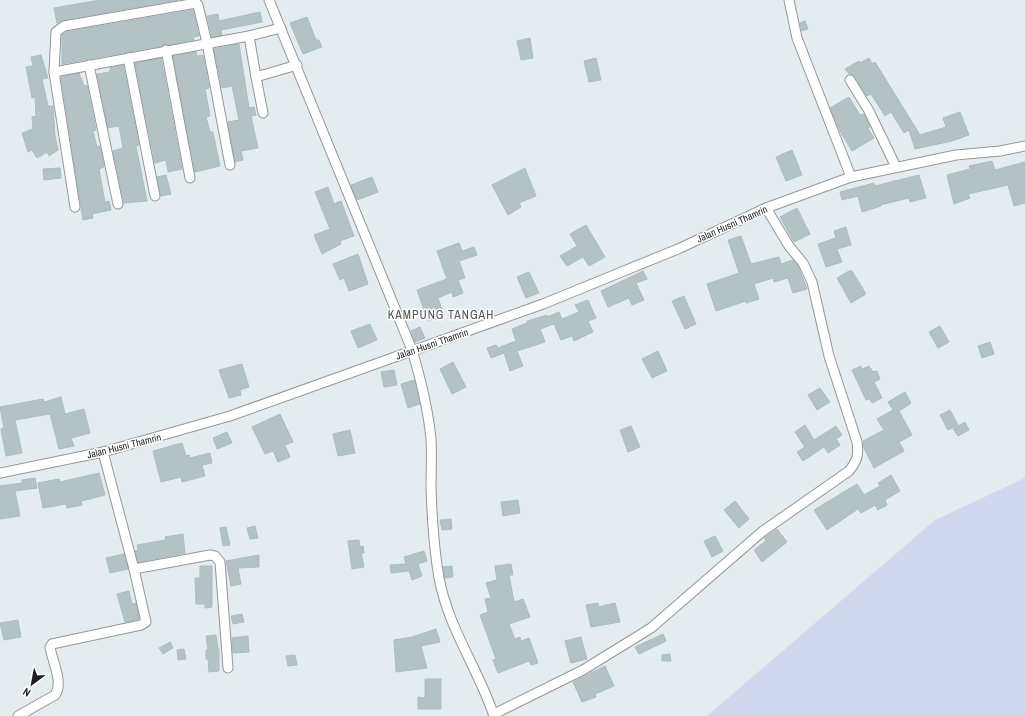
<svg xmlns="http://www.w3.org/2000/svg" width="1025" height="716" font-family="'Archivo Narrow',sans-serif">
  <rect width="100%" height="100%" fill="#e5ecf0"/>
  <polygon fill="#d0d7ef" points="1025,478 1025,716 707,716 935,520"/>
  <g fill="#b4c2c4" stroke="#a7bec2">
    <polygon points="100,0 178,0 63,20 57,23 54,8"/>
    <polygon points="193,10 199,36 193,37 194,40 62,64 62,35 66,32"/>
    <polygon points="260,12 262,22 221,30 222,35 212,37 207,16 218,14 219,21"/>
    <polygon points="307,17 316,40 319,40 322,47 303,54 290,23"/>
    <polygon points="805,21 808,29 802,31 800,23"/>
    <polygon points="530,38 533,58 521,60 517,41"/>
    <polygon points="239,44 249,108 254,107 256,115 251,116 258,148 241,151 243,160 235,162 228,122 239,120 232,86 222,88 214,49"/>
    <polygon points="196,52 197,56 203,55 209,88 205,89 210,116 206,117 210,132 213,132 220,166 195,172 173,56"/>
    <polygon points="41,55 48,78 42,79 48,106 53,106 55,136 58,150 49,156 47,152 37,158 32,150 28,152 22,133 33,129 32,117 36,116 35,97 32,98 26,67 33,66 31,57"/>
    <polygon points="161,58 182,169 168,172 166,160 155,163 135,63"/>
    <polygon points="596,58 601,80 589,82 584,61"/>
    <polygon points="869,58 872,64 875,62 920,135 946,127 943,118 960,112 969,135 952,141 915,149 909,130 904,133 891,112 885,116 871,94 867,96 855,77 849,74 845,69 859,61 860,63"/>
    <polygon points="123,65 139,145 136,146 147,201 124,203 113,151 123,148 119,126 108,128 97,74 110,72 110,68"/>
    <polygon points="79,73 84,86 87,85 96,130 93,131 97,147 100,146 104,167 99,169 102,186 105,202 109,201 111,210 92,214 93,218 83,220 61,77"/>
    <polygon points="849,97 860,115 864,114 870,127 868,128 874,138 852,151 840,131 830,108"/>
    <polygon points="792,150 802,175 786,181 776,157"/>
    <polygon points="992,161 995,170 1025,162 1025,203 1014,206 1008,185 968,194 970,198 954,204 947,175 970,169 969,166"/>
    <polygon points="60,168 61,178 44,180 43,169"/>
    <polygon points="525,168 536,196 519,203 521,207 508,215 492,185"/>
    <polygon points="166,175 171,194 161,196 157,177"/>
    <polygon points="919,175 926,198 910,202 909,198 880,205 881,206 862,212 858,196 842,200 840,192 874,183 875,186"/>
    <polygon points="372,177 378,192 357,200 351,185"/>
    <polygon points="328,187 334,204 341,201 354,236 340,241 341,244 322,254 314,235 330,229 315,192"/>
    <polygon points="797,208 810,234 794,242 780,217"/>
    <polygon points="586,225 605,257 589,266 583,257 567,266 560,256 577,246 570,234"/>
    <polygon points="846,227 851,245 837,249 842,262 826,267 818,244 836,238 834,231"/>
    <polygon points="741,236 751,264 779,257 781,264 793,260 798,266 807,289 793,293 788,278 774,282 773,278 754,284 759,299 746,303 746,301 716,311 707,284 739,273 728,240"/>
    <polygon points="459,243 462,251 474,247 477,255 459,261 465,278 458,280 463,293 453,297 452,292 438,298 444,315 428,321 417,290 447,279 437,251"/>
    <polygon points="358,254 368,284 349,291 344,278 340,280 333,264"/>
    <polygon points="643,271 647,279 636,283 644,300 632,305 629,298 608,307 601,291"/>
    <polygon points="849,271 852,271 866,294 851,303 837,278"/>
    <polygon points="529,272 539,293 526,298 517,277"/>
    <polygon points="684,296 696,324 685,329 672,301"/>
    <polygon points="588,300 596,318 588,321 593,332 574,341 572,336 561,340 554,324 540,329 545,342 517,351 523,366 510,371 504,353 491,358 487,348 496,345 498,348 516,341 512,329 527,323 527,321 547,315 547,317 559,312 562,319 579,312 575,305"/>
    <polygon points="370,324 377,340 358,348 351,331"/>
    <polygon points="940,326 949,342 938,348 929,332"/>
    <polygon points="420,327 425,338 415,342 411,331"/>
    <polygon points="990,342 994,354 982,358 978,346"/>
    <polygon points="658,351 667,371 652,378 642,359"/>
    <polygon points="453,362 466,387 452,394 440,369"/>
    <polygon points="242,364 249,387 240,390 241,395 229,398 219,370"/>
    <polygon points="861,366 862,369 869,366 873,372 877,371 880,379 874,382 882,398 872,403 870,399 866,400 852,370"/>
    <polygon points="394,370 397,385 384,387 381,372"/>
    <polygon points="414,380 420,404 408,408 401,384"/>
    <polygon points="820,388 830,402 817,410 808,395"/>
    <polygon points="905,392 911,403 899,411 912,435 899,442 904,451 874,468 864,448 863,441 884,430 877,419 893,410 888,402"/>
    <polygon points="61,397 65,414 84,409 90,433 71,438 74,446 59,449 50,414 15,420 22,453 6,456 1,429 4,428 0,407 43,399 44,402"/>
    <polygon points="950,410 958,425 948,430 940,415"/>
    <polygon points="280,414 293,442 285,445 290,457 278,462 273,451 265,454 252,427"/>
    <polygon points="965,422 969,430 958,436 953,429"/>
    <polygon points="805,425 814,440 836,426 842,435 836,439 840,445 828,453 824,447 803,461 797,452 805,447 795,432"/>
    <polygon points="631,426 640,447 628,452 620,430"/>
    <polygon points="350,430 355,453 338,456 333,434"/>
    <polygon points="227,432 232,443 217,449 213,438"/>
    <polygon points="182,443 186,456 189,455 190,458 210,453 212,463 202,465 205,476 182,482 181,477 161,482 153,451"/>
    <polygon points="99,473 105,495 81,501 82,505 67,508 66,504 43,508 38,483 59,479 60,482"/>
    <polygon points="891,475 900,491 885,500 887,505 878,510 875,505 861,513 858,509 827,530 814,510 857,484 864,495 880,486 878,483"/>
    <polygon points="35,478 37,488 15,491 20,516 0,519 0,486 22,483 22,480"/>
    <polygon points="518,500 520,513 503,516 501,502"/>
    <polygon points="735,501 749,519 739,528 724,510"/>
    <polygon points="451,519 452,529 442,530 440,520"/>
    <polygon points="255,526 258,538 250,539 247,528"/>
    <polygon points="226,527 230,545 223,546 220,528"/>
    <polygon points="777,529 787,542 762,562 754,550 766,541 764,538"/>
    <polygon points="183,534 185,553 138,562 135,551 138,550 137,545 166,540 165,537"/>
    <polygon points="715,536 723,551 712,557 704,541"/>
    <polygon points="359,540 360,547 363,546 364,553 361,553 364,567 352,569 348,541"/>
    <polygon points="424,551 427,561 418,564 422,576 412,580 409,571 391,573 390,565 406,564 404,557"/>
    <polygon points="124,554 128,569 110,573 106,558"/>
    <polygon points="259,555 259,567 238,568 241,584 231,586 226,561"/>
    <polygon points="511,564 513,575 509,575 514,602 523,599 530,617 509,624 515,639 520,637 521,641 529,638 538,663 531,665 529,661 498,673 493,660 496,659 480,615 488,612 485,599 491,598 486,583 497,580 495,566"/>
    <polygon points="200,566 212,566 212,607 205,608 205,604 196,604 195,578 200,578"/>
    <polygon points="452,566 453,577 445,578 443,567"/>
    <polygon points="129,591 132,604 136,603 139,619 125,622 117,594"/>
    <polygon points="598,603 599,607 615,603 620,622 591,627 586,605"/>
    <polygon points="242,614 244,622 233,624 231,616"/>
    <polygon points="18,620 21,637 4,640 0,623"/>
    <polygon points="436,629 440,642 421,646 427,668 396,672 394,640 412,637"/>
    <polygon points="663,634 666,641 639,654 635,647"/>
    <polygon points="216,635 218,649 219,649 219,671 209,672 208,659 206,659 206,650 208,650 206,636"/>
    <polygon points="248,636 249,652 233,653 232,638"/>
    <polygon points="581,637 587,659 571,663 565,641"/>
    <polygon points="170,642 173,648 163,654 159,648"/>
    <polygon points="184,649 186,659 178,660 177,650"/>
    <polygon points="670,654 671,661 662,661 662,655"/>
    <polygon points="295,655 297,665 288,666 286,656"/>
    <polygon points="605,666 614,686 595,694 596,697 582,702 573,682"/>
    <polygon points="425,679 441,679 441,709 418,709 418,697 425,698"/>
  </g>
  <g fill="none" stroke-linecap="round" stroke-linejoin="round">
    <g stroke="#969696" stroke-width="11">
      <g id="minor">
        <path d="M269 0 412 350C421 380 428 408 431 439 432 455 431 472 431 488 432 518 434 549 439 578 449 630 478 668 494 716"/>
        <polyline points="789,0 797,38 851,177 956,155 1000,151 1025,146"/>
        <polyline points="249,36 281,28"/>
        <polyline points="166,50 190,178"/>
        <polyline points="128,58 155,196"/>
        <polyline points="89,65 118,204"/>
        <polyline points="54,72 56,32 64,26 196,3 198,5 207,43 230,165"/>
        <polyline points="850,80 869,111 896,167"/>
        <polyline points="263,113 256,77 297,65"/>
        <polyline points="75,207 54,72 249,36 256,77"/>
        <polyline points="0,473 103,452 230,416 543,304 678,249 766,208 851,177"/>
        <polyline points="134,569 210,555 215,556 220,562 228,668"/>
        <path d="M494 714 583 670 651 628 763 531 849 471C857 461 859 455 857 442L829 356 812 282 803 263 789 246 766 208"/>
        <path d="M18 716 55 695C64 683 52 661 50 647L52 644 141 625 146 622 134 569 103 452"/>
      </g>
    </g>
    <use href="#minor" stroke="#fff" stroke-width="9"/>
  </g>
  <g text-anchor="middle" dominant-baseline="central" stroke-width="3" stroke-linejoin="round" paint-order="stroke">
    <g font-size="10" fill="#1f1f1f" stroke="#fff">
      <text transform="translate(732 224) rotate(-24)">Jalan Husni Thamrin</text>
      <text transform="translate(432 344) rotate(-19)">Jalan Husni Thamrin</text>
      <text transform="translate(124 446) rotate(-14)">Jalan Husni Thamrin</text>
    </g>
    <g font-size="12" letter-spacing="1" fill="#525252" stroke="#fff">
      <text x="441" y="315">KAMPUNG TANGAH</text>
    </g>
  </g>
  <g transform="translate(32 684) rotate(212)" stroke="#ffffff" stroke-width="3" paint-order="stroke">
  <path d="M0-3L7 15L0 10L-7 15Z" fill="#1f1f1f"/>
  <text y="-6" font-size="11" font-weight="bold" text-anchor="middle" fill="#1f1f1f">N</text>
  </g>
</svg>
